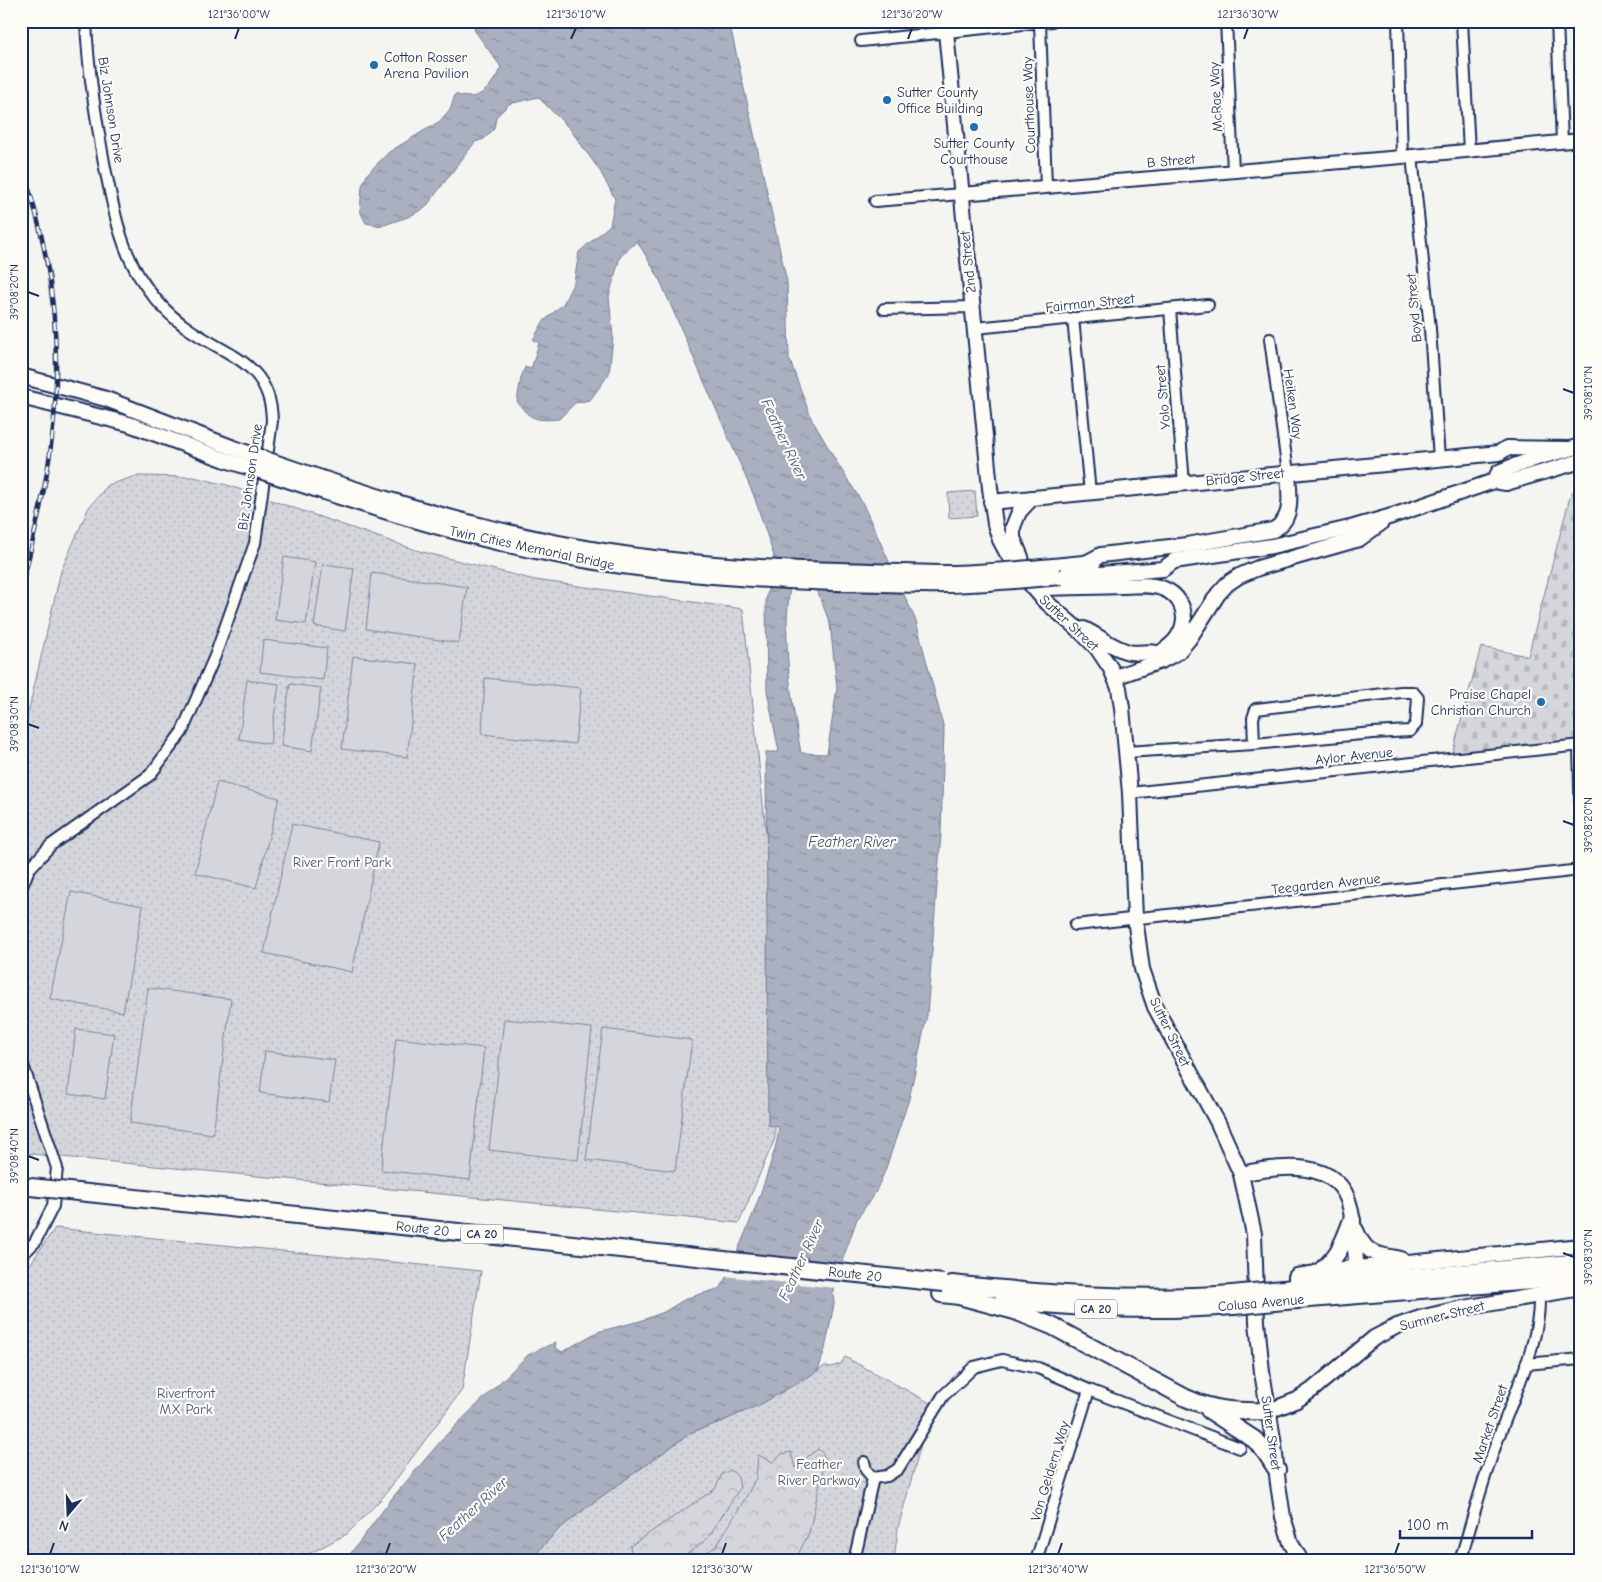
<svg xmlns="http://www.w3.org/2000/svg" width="1602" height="1582" font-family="'Comic Neue',sans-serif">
  <defs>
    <pattern id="grass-dots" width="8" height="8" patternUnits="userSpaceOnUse" patternTransform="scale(1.25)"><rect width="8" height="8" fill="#d4d6db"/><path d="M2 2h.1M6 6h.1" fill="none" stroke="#b5b8be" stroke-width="1.8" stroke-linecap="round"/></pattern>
    <pattern id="forest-crowns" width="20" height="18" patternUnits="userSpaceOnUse" patternTransform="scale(1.25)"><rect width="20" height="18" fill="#d4d6db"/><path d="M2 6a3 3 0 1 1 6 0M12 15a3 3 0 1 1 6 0" fill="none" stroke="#b5b8be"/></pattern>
    <pattern id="cemetery-stones" width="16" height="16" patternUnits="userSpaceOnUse" patternTransform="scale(1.25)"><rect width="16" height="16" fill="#d4d6db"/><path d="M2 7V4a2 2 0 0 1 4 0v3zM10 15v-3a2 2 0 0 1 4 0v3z" fill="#b5b8be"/></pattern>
    <pattern id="water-ripples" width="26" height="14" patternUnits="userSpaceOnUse" patternTransform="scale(1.25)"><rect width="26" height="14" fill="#aab0bf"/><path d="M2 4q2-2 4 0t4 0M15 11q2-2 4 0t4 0" fill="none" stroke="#8a909e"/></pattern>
  </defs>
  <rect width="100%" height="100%" fill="#f4f4f1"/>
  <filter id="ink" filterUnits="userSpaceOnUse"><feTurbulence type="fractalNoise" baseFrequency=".02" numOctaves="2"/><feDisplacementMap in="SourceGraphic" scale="10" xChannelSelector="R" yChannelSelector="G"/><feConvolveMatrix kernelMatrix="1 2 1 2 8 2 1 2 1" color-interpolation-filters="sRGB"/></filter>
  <g filter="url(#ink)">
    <g fill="url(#grass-dots)" stroke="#78829c">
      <polygon points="136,476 194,477 227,485 419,551 535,580 743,609 776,930 775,1138 739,1223 21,1153 21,743 61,571 89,507 108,485"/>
      <polygon points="975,491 977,516 949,518 948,493"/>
      <polygon points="55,1228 481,1271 462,1390 383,1497 347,1534 295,1561 21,1561 21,1272 26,1270"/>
      <polygon points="845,1357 932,1404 898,1528 894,1561 529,1561 558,1530 591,1504 692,1432 723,1421 763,1403 825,1366 831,1367 841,1364"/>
    </g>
    <g fill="url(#forest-crowns)" stroke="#78829c">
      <polygon points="818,1449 823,1453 825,1460 809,1533 795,1560 696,1561 717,1545 746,1497 756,1478 758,1455 773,1462 782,1454 791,1452 795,1468 799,1463"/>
      <polygon points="731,1470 738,1477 740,1488 707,1539 678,1561 632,1561 630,1546 715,1489 722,1474"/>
    </g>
    <polygon fill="url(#cemetery-stones)" stroke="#78829c" points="1581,485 1581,742 1452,754 1481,647 1528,656 1571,493"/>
    <g fill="#d4d6db" stroke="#78829c">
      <polygon points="284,557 315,562 306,624 275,620"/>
      <polygon points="323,564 354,568 345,631 314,626"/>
      <polygon points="372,573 467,587 459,643 366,629"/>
      <polygon points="263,640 327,648 323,680 260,672"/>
      <polygon points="353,656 418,664 407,757 342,749"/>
      <polygon points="485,678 581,688 575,744 482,734"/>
      <polygon points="247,680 279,684 270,744 239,739"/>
      <polygon points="290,684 321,688 312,751 281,746"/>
      <polygon points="217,782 279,798 256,888 195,873"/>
      <polygon points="292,824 379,842 352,972 264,953"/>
      <polygon points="71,892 143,906 123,1012 50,999"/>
      <polygon points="148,988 231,999 213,1134 130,1123"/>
      <polygon points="504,1019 592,1028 578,1160 489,1150"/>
      <polygon points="76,1029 114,1034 105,1099 68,1094"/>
      <polygon points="603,1029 692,1040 675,1171 586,1160"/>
      <polygon points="396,1038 484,1048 470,1180 381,1170"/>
      <polygon points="265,1051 335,1060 329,1102 260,1093"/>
    </g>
    <path fill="url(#water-ripples)" stroke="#717c98" fill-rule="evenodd" d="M473 21H729L787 282 789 358 811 418 839 466 862 502 916 621 944 729 941 834 927 1015 909 1099 885 1171 875 1193 857 1219 833 1287 834 1304 825 1349 818 1371 763 1403 723 1421 692 1432 591 1504 558 1530 529 1561H345L393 1497 446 1435 528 1355 556 1342 555 1347 562 1352 597 1332 640 1321 664 1312 687 1298 721 1288C739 1249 756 1210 769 1168 773 1155 778 1141 779 1127L768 1125 766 752H779L767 691 766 600 774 556 754 496 658 276 637 241 620 257 609 296 613 337 609 374 590 400 575 403 559 419C537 421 529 420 517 401L521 378 525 367 531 369 539 343 533 340 543 322 563 304 574 282 579 252 610 225 615 199 600 171 570 129 538 97 509 104 496 117 494 129 484 139 475 142 425 208 408 217 381 226 366 223 360 211 362 186 368 173 389 152 440 121 451 108 455 94C480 104 491 87 501 67L475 31ZM806 579 819 595 830 624 837 688 827 754 801 753C791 698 781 638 791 582Z"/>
    <polygon fill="#f4f4f1" points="733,1256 843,1268 835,1288 724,1276"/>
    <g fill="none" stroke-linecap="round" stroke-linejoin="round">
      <g stroke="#1b2f5e" stroke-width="14">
        <g id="minor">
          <polyline points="1226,21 1233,171"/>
          <polyline points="1398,21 1402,157"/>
          <polyline points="1462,21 1469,151"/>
          <polyline points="1557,21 1562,142"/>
          <polyline points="1040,23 1046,186"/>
          <polyline points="861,41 1052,21"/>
          <polyline points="1412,156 1430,329 1439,459"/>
          <polyline points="875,201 961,194"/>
          <polyline points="884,309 973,307"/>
          <polyline points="1170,309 1184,484"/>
          <polyline points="1073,318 1090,493"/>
          <polyline points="975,328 1208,305"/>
          <polyline points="1270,339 1288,473"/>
          <polyline points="1579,746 1581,825"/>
          <polyline points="1126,752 1254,744 1373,733 1410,731 1416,724 1418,698 1413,692 1401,692 1256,709 1253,718 1254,744"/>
          <polyline points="1130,793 1581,745"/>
          <path d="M21 889 29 869 51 845 150 775 182 732 215 656 255 543 272 421C271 359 221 355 182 324 164 311 151 295 139 276 119 243 113 205 105 168 96 119 88 71 86 21"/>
          <polyline points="1075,925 1581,870"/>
          <polyline points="21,1059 57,1168 53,1206 35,1242 21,1256"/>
          <polyline points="1526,1364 1581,1359"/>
          <polyline points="864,1462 866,1470 873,1478"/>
          <polyline points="873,1478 887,1476 898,1469 943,1396 974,1367 1002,1360 1038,1368 1089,1390 1240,1448"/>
          <polyline points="854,1561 873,1478"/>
          <polyline points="1036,1561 1089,1390"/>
          <path d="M1460 1561C1472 1522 1482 1482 1496 1444 1512 1398 1541 1344 1539 1295"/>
        </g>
      </g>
      <g stroke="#1b2f5e" stroke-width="16">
        <polyline id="tertiary" points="961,194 1402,157 1581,140"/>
      </g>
      <g stroke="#1b2f5e" stroke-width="18">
        <g id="secondary">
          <polyline points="945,21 990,488 995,524 1000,540 1007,553 1025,578 1045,601 1081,632 1097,648 1111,669 1119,688 1122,708 1130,793 1135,918 1142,969 1155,1007 1218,1123 1241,1174 1254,1234 1257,1322 1262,1372 1274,1445 1278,1484 1283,1517 1291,1543 1301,1561"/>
          <polyline points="21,376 106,399 231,447"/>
          <polyline points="21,397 129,424 226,460"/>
          <polyline points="1494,481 1499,472 1511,467 1540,457 1581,446"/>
          <polyline points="991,502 1499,453 1507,448 1568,449"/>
          <path d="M1086 563 1101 555 1187 545 1273 530C1295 519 1289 494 1288 473"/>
          <polyline points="1053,566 1094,562"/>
          <polyline points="1024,576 1021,557 1013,538 1013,527 1019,512 1032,498"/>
          <polyline points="1062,577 1163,569 1174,561 1272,546 1354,527 1392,516 1494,481 1506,483 1581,461"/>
          <path d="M1045 588C1071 587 1097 587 1122 586 1136 586 1152 583 1164 589 1177 594 1184 606 1184 619 1183 633 1175 643 1164 650"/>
          <path d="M1084 629C1099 636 1112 648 1129 652 1139 654 1148 651 1157 653"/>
          <polyline points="1115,677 1161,661 1178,652 1189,639 1218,594 1227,584 1239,576 1258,568 1359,539 1381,523"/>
          <path d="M1241 1174C1278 1166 1339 1157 1350 1207 1355 1227 1354 1248 1357 1268L1581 1246"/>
          <path d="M1356 1230C1366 1256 1377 1254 1401 1259"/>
          <polyline points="1269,1411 1297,1400 1312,1390 1374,1338 1397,1326 1420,1318 1458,1309 1581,1288"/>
        </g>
      </g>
      <g stroke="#1b2f5e" stroke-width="20">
        <g id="trunk">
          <path d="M1316 1275C1338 1257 1342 1247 1352 1220"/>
          <polyline points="1297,1277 1357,1268"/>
          <path d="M952 1284C1046 1294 1138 1301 1232 1294"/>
          <polyline points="1283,1289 1581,1262"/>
          <polyline points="941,1294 969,1297"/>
          <path d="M959 1296 1015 1311 1052 1326 1186 1398C1215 1411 1237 1412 1269 1411"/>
          <path d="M1003 1300C1080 1309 1157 1312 1234 1306"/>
          <polyline points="1285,1301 1581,1277"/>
          <polyline points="1209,1410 1255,1440 1266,1453 1277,1470"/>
        </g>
      </g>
      <use href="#minor" stroke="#fdfcf7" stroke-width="10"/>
      <use href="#tertiary" stroke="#fdfcf7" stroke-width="12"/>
      <use href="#secondary" stroke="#fdfcf7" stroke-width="14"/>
      <use href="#trunk" stroke="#fdfcf7" stroke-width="16"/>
      <g stroke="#1b2f5e" stroke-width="4.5">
        <path id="rail" d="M21 165C52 253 63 344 52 438 46 489 33 540 21 590"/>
      </g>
      <use href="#rail" stroke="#fdfcf7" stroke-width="2.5" stroke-dasharray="8" stroke-linecap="butt"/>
      <g stroke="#1b2f5e" stroke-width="18" stroke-linecap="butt">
        <g id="secondary-bridge">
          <path d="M231 447C337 484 443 520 554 542 648 561 743 568 839 570 877 571 915 573 953 573 986 572 1020 569 1053 566"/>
          <path d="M226 460C333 495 440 532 550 554 645 573 739 580 835 583 872 583 909 586 946 585 985 584 1023 580 1062 577"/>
        </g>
      </g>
      <g stroke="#1b2f5e" stroke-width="20" stroke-linecap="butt">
        <g id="trunk-bridge">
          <path id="s1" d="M21 1186 943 1283"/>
          <polyline points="1232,1294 1283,1289"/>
          <polyline points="1234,1306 1285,1301"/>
        </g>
      </g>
      <use href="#secondary-bridge" stroke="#fdfcf7" stroke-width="14"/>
      <use href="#trunk-bridge" stroke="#fdfcf7" stroke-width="16"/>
    </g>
  </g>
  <path fill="none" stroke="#1b2f5e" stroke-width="2" d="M235 39 239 28M571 39 576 28M908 39 912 28M1244 39 1248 28M28 292 39 296M1563 389 1574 393M28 724 39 728M1563 821 1574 825M28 1156 39 1160M1563 1253 1574 1257M50 1554 54 1543M386 1554 390 1543M722 1554 726 1543M1058 1554 1062 1543M1395 1554 1399 1543"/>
  <g fill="#1f6fb2" stroke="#fdfcf7" stroke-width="2">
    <circle cx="374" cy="65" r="5"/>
    <circle cx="887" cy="100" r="5"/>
    <circle cx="974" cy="127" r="5"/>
    <circle cx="1541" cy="702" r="5"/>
  </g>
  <g text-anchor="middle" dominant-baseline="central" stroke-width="4.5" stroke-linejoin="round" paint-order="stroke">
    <g fill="#fdfcf7" stroke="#5f6c8c" stroke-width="1">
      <rect x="461" y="1224.5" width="42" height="19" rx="4"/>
      <rect x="1075" y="1299.5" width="42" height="19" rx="4"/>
    </g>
    <g font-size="12" font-weight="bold" fill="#1b2f5e">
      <text x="482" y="1234">CA 20</text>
      <text x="1096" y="1309">CA 20</text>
    </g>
    <g font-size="14" fill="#1b2f5e" stroke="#fdfcf7" text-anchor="start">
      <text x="384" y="57">Cotton Rosser<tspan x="384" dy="16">Arena Pavilion</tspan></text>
      <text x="897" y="92">Sutter County<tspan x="897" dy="16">Office Building</tspan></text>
      <text x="974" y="143" text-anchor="middle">Sutter County<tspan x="974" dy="16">Courthouse</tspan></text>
      <text x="1531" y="694" text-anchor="end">Praise Chapel<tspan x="1531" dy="16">Christian Church</tspan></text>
    </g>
    <g font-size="14" fill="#1b2f5e" stroke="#fdfcf7">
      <text transform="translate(1216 97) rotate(-93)">McRae Way</text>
      <text transform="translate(1029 105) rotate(-92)">Courthouse Way</text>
      <text transform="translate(111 110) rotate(81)">Biz Johnson Drive</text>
      <text transform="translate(1171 161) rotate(-5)">B Street</text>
      <text transform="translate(968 262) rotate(-96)">2nd Street</text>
      <text transform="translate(1090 303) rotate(-6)">Fairman Street</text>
      <text transform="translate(1414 308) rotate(-95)">Boyd Street</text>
      <text transform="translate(1163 397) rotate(-95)">Yolo Street</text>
      <text transform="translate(1293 404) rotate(82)">Heiken Way</text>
      <text transform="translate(250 477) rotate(-82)">Biz Johnson Drive</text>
      <text transform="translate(1245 477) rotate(-6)">Bridge Street</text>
      <text transform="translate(532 548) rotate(12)">Twin Cities Memorial Bridge</text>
      <text transform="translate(1069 623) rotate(43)">Sutter Street</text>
      <text transform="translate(1354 756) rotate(-6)">Aylor Avenue</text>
      <text transform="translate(1326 884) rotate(-6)">Teegarden Avenue</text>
      <text transform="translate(1170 1032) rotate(64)">Sutter Street</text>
      <text stroke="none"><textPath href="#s1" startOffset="404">Route 20</textPath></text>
      <text stroke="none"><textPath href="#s1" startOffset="839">Route 20</textPath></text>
      <text transform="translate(1261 1303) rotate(-5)">Colusa Avenue</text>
      <text transform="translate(1442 1316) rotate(-14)">Sumner Street</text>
      <text transform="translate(1490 1424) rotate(-71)">Market Street</text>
      <text transform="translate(1271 1433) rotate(82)">Sutter Street</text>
      <text transform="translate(1050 1471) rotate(-73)">Von Geldern Way</text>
    </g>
    <g font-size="14" fill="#49597d" stroke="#fdfcf7">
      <text x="342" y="862">River Front Park</text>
      <text x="186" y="1393">Riverfront<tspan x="186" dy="16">MX Park</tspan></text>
      <text x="819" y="1464">Feather<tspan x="819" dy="16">River Parkway</tspan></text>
    </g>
    <g font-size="15" font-style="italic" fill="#46567b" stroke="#fdfcf7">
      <text transform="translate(784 439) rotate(65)">Feather River</text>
      <text x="852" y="842">Feather River</text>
      <text transform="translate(801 1260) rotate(-65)">Feather River</text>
      <text transform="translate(473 1509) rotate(-42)">Feather River</text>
    </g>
  </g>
  <rect width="1602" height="1582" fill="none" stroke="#fdfcf7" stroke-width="55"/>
  <g transform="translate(68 1514) rotate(199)" stroke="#fdfcf7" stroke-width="4" paint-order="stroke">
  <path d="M0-4L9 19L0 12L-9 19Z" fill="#1b2f5e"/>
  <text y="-8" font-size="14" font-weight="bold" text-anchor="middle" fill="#1b2f5e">N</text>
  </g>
  <path d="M1400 1530v8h132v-8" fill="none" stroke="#1b2f5e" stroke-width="2.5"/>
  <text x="1407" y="1530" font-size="15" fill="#1b2f5e" stroke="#fdfcf7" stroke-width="4" paint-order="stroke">100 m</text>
  <rect x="28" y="28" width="1546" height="1526" fill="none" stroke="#1b2f5e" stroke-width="2"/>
  <g font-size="12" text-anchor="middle" fill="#1b2f5e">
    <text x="239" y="18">121°36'00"W</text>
    <text x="576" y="18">121°36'10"W</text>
    <text x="912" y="18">121°36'20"W</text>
    <text x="1248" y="18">121°36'30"W</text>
    <text transform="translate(14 292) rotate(-90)" y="4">39°08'20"N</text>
    <text transform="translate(1588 393) rotate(-90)" y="4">39°08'10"N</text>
    <text transform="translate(14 724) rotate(-90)" y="4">39°08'30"N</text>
    <text transform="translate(1588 825) rotate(-90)" y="4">39°08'20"N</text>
    <text transform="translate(14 1156) rotate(-90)" y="4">39°08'40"N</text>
    <text transform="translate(1588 1257) rotate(-90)" y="4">39°08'30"N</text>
    <text x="50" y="1573">121°36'10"W</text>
    <text x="386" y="1573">121°36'20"W</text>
    <text x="722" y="1573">121°36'30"W</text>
    <text x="1058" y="1573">121°36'40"W</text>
    <text x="1395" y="1573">121°36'50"W</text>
  </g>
</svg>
